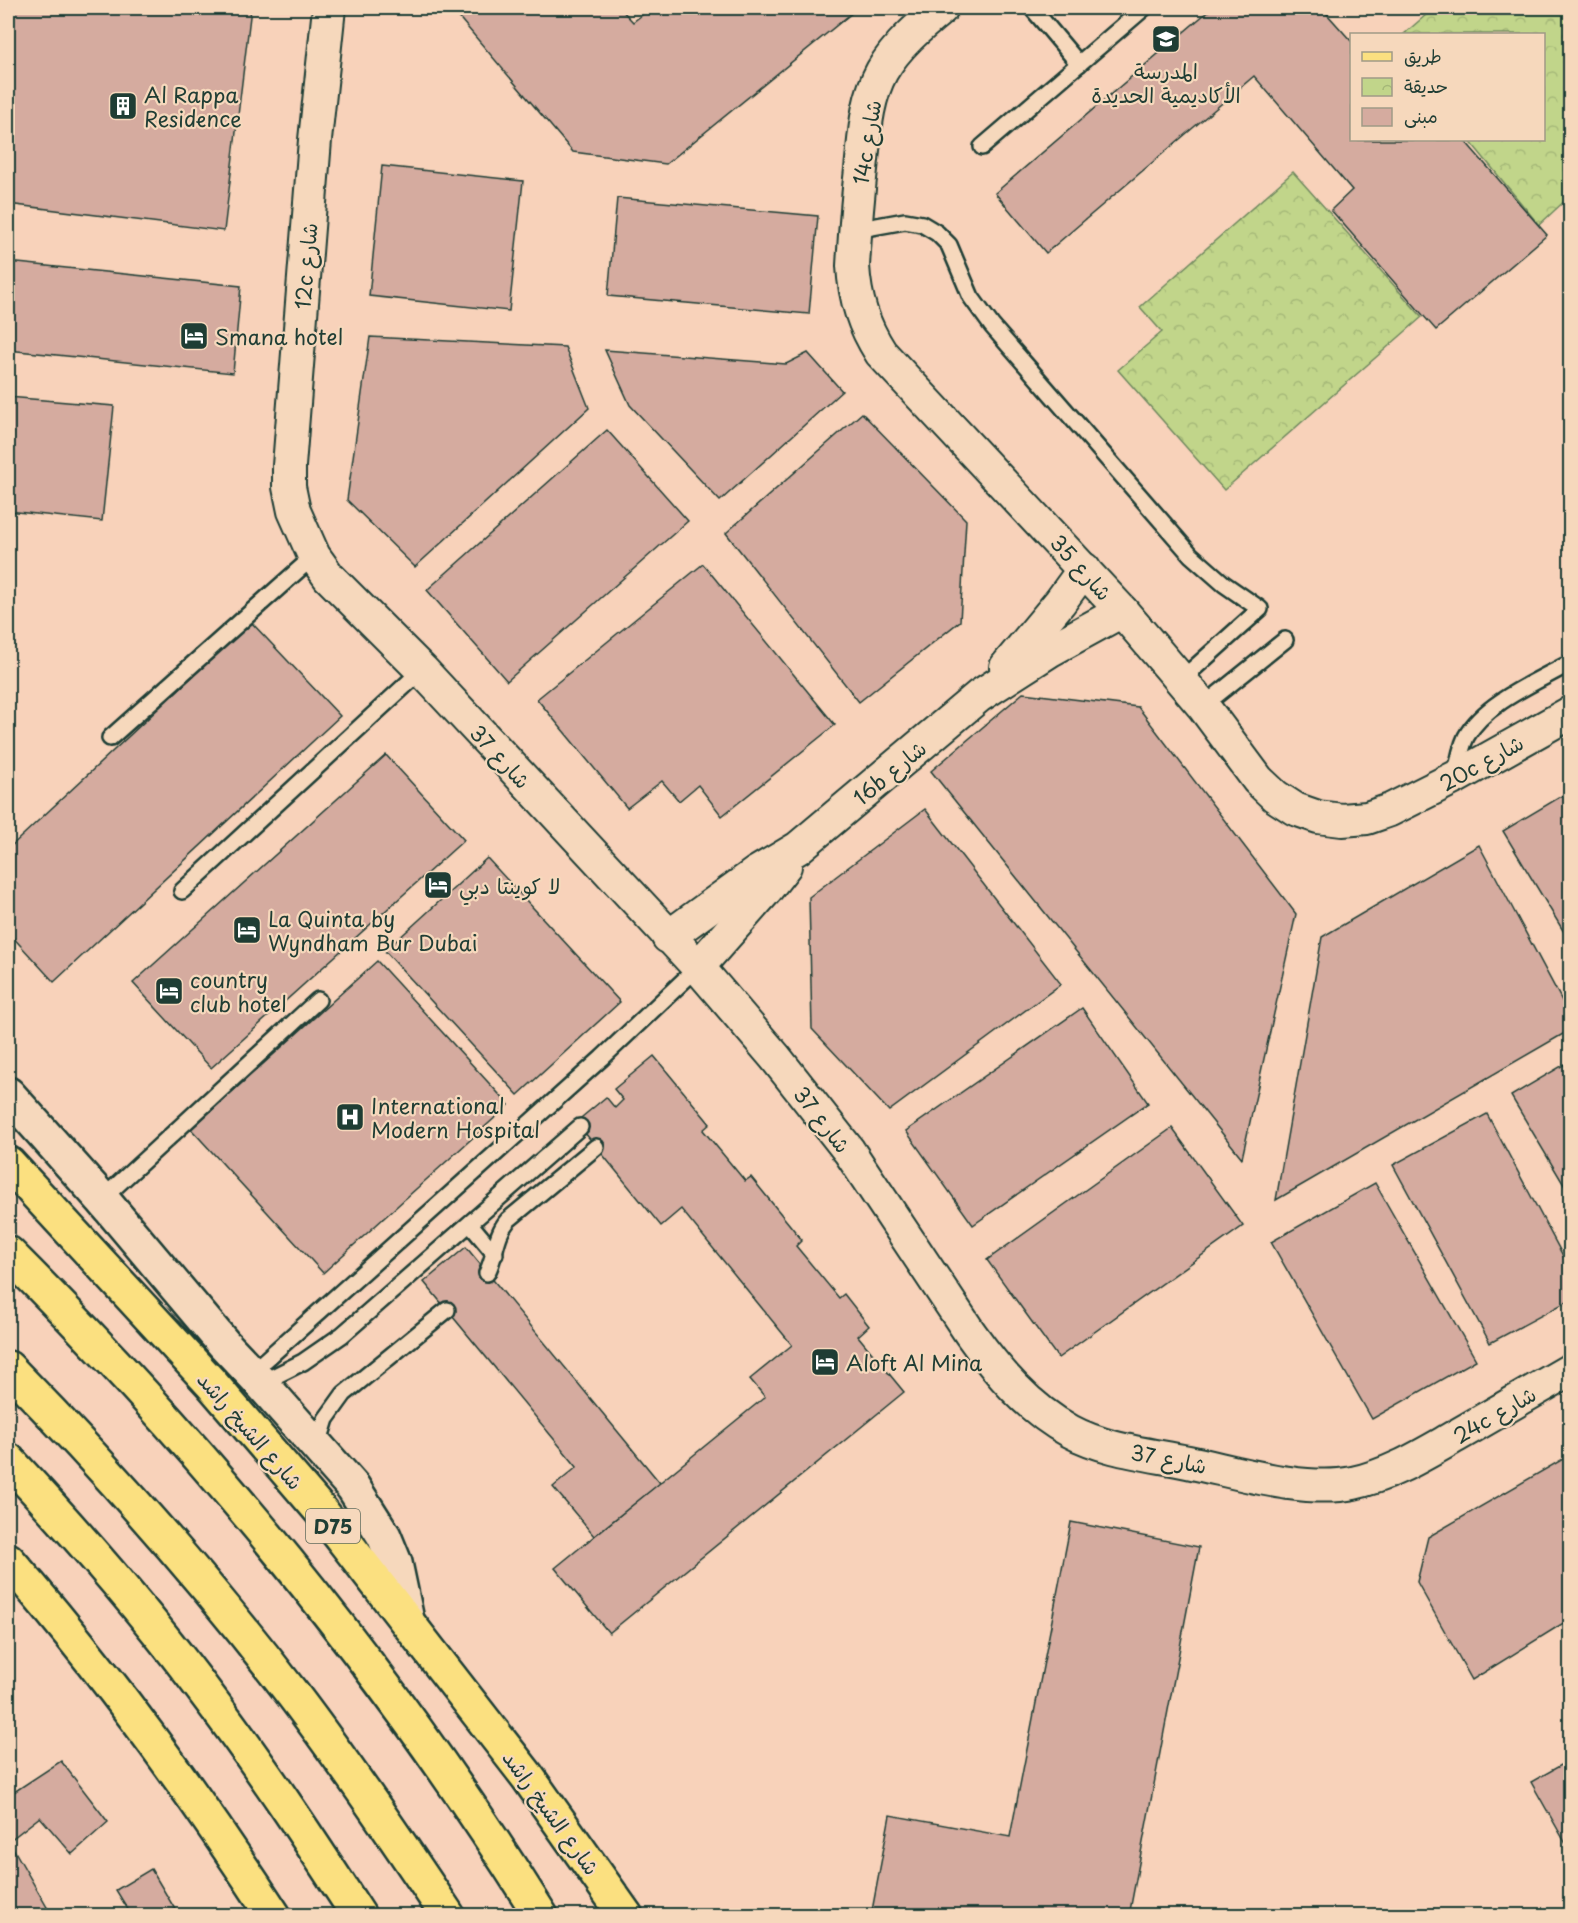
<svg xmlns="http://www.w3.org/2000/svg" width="1578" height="1923" font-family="'Playpen Sans','Playpen Sans Arabic',sans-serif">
  <defs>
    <pattern id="park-crowns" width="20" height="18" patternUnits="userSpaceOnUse" patternTransform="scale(1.5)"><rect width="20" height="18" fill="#c1d58a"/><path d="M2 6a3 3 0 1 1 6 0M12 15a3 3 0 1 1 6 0" fill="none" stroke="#a5b878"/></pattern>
  </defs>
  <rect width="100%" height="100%" fill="#f8d2ba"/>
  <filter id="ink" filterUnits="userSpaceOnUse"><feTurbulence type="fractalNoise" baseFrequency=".0167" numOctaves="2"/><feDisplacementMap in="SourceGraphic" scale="12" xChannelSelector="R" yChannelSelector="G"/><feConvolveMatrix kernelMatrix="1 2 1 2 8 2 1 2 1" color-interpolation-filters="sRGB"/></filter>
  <g filter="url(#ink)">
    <g fill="url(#park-crowns)" stroke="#70895f" stroke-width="1.5">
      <polygon points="1434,8 1570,8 1570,196 1539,225 1469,140 1544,140 1544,34 1404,34"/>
      <polygon points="1293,172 1422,317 1224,490 1118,370 1162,332 1140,307"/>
    </g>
    <g fill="#d5ab9f" stroke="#1f3d34" stroke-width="1.5">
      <polygon points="8,8 251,8 224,231 8,204"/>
      <polygon points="451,8 620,8 633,22 651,8 858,8 666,164 573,152"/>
      <polygon points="1212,8 1335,8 1327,14 1352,42 1352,140 1464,140 1547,235 1436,330 1331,210 1352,190 1254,76 1046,253 995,193"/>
      <polygon points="382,166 523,181 509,311 369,296"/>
      <polygon points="617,198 818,216 809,314 608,296"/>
      <polygon points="8,262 241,286 233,373 8,350"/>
      <polygon points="370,337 565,347 589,408 415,567 347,500"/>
      <polygon points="605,350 786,364 808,353 842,391 720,501 630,405"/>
      <polygon points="8,397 114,406 102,521 8,511"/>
      <polygon points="862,413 966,520 960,621 859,702 726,533"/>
      <polygon points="607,430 688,521 507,681 427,590"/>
      <polygon points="703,564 835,725 722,816 698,785 679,801 662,781 627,808 537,699"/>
      <polygon points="251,622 340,716 54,982 8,932 8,849"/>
      <polygon points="1023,693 1138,707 1296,914 1242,1158 931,771"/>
      <polygon points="386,755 464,840 211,1068 133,983"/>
      <polygon points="1570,791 1570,942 1503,831"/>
      <polygon points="925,809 1061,984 889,1111 812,1029 809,897"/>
      <polygon points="1479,845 1570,1016 1570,1030 1276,1200 1322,937"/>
      <polygon points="487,858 620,1002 518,1095 385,951"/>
      <polygon points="377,961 509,1105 323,1273 191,1129"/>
      <polygon points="1082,1008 1148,1103 973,1225 906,1131"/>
      <polygon points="654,1056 710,1124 703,1130 745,1181 751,1177 802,1240 796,1246 839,1298 844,1294 869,1326 858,1336 904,1392 609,1633 555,1568 765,1397 750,1379 792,1345 681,1209 661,1226 576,1122 606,1097 615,1108 623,1100 614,1089"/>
      <polygon points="1570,1061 1570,1195 1511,1096"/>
      <polygon points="1487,1114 1570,1269 1570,1300 1490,1343 1393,1165"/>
      <polygon points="1172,1128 1243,1226 1058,1358 987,1260"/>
      <polygon points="1375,1183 1476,1360 1372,1419 1271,1242"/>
      <polygon points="466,1247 660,1483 594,1536 553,1487 577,1467 424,1282"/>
      <polygon points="1570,1455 1570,1619 1472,1680 1417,1582 1428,1537"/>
      <polygon points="1071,1522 1199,1547 1129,1916 871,1916 890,1815 1010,1837"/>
      <polygon points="1570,1760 1570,1851 1531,1782"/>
      <polygon points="61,1761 108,1822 72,1854 40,1817 9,1841 52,1916 8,1916 8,1796"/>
      <polygon points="151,1869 179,1916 132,1916 116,1890"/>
    </g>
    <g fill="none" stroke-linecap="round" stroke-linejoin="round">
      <g stroke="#1f3d34" stroke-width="20">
        <g id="lane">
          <polyline points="1032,8 1079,64"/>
          <polyline points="982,147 1144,8"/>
          <polyline points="855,230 905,221 922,224 937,233 949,245 971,297 992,326 1191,555 1224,584 1260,609 1181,680"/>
          <polyline points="1203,706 1285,640"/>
          <polyline points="110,738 314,556"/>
          <path d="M1456 777C1458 762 1460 750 1466 737 1484 703 1538 681 1570 663"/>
          <polyline points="182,891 422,670"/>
          <polyline points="102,1199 318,1000"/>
          <polyline points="470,1224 495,1254"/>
          <path d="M487 1273C496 1255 495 1235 508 1220L596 1147"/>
          <polyline points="251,1373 602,1058 698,967"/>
          <polyline points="261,1383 303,1362 342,1335 580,1127"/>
          <polyline points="317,1448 326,1419 344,1394 447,1310"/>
        </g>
      </g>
      <g stroke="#1f3d34" stroke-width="36">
        <g id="street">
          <path d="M329 8 315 140 289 466V487L294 511 314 556 329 577 422 670 698 967 775 1057 849 1151 970 1333C997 1371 1028 1408 1070 1431 1105 1450 1149 1454 1188 1462 1237 1472 1304 1493 1353 1483 1391 1475 1424 1454 1456 1436 1494 1414 1532 1392 1570 1370"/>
          <path d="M942 8C920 26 897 45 882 71 867 98 865 130 862 160 858 195 855 231 853 266 855 299 863 325 881 353L1122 611 1203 706 1258 780 1275 796 1295 809 1318 817 1342 820 1367 818 1390 810 1456 777 1570 713"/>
          <polyline points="1006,667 1060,602 1084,569"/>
          <polyline points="668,937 756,873 798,848 979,696 1049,651 1122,611"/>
          <polyline points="698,967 767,889 785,866"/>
        </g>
      </g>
      <g stroke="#1f3d34" stroke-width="38">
        <polyline id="secondary" points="8,1094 102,1199 224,1344 261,1383 353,1487 384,1536 395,1563 407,1620"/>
      </g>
      <g stroke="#1f3d34" stroke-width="38">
        <g id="primary">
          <polyline points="8,1163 211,1383 321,1511 527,1776 626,1916"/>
          <path d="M8 1368C109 1471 206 1581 294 1696 348 1767 398 1841 448 1916"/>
          <path d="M8 1460C79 1536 148 1615 210 1699 263 1769 311 1842 359 1916"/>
          <path d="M8 1560C105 1671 193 1792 274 1916"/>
        </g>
      </g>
      <g stroke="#1f3d34" stroke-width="38">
        <path id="highway" d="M8 1253C210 1454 390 1674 541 1916"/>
      </g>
      <use href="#lane" stroke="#f6d8bc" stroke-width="15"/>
      <use href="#street" stroke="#f6d8bc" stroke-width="32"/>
      <use href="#secondary" stroke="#f6d8bc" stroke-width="33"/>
      <use href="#primary" stroke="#fbe080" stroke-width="33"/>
      <use href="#highway" stroke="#fbe080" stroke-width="33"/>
    </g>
  </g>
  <defs>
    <g id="school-square" transform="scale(1.5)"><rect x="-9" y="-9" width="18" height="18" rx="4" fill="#1f3d34" stroke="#f6d8bc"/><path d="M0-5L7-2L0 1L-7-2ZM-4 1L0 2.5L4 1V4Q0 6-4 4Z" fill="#fff"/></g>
    <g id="building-square" transform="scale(1.5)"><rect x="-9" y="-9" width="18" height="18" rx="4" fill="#1f3d34" stroke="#f6d8bc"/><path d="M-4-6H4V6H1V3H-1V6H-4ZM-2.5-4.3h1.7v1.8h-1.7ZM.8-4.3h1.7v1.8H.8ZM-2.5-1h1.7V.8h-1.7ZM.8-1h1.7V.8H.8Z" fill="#fff"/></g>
    <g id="hotel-square" transform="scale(1.5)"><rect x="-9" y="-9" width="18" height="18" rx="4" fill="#1f3d34" stroke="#f6d8bc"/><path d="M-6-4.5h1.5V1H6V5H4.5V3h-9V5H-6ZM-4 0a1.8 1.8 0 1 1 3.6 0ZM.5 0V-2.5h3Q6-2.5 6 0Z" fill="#fff"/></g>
    <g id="hospital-square" transform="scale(1.5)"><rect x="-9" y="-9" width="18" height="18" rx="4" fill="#1f3d34" stroke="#f6d8bc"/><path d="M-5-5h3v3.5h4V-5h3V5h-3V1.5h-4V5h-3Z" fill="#fff"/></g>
  </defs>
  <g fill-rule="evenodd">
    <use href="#school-square" x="1166" y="39"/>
    <use href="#building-square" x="123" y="106"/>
    <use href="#hotel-square" x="194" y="336"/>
    <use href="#hotel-square" x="438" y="885"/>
    <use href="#hotel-square" x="247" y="930"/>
    <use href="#hotel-square" x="169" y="991"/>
    <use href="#hospital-square" x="350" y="1117"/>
    <use href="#hotel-square" x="825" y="1362"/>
  </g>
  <g text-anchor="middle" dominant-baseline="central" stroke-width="4.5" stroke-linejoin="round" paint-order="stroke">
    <rect fill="#f6d8bc" stroke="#606c5d" stroke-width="1.5" x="306" y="1509" width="54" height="34" rx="4.5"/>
    <g font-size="20" font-weight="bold" fill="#1f3d34">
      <text x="333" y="1526">D75</text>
    </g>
    <g font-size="21" fill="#1f3d34" stroke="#f6d8bc" text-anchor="start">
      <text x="1166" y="70" text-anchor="middle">المدرسة<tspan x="1166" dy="24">الأكاديمية الحديدة</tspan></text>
      <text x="144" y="94">Al Rappa<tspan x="144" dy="24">Residence</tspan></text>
      <text x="215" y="336">Smana hotel</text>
      <text x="459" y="885">لا كوينتا دبي</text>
      <text x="268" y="918">La Quinta by<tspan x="268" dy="24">Wyndham Bur Dubai</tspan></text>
      <text x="190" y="979">country<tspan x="190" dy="24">club hotel</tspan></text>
      <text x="371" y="1105">International<tspan x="371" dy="24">Modern Hospital</tspan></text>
      <text x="846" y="1362">Aloft Al Mina</text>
    </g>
    <g font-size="21" fill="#1f3d34" stroke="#f6d8bc">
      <text transform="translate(866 142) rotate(-81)">14c شارع</text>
      <text transform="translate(305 266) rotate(-85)">12c شارع</text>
      <text transform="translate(1082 567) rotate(48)">شارع 35</text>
      <text transform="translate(501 756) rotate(47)">شارع 37</text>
      <text transform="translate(1481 762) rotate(-29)">20c شارع</text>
      <text transform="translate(889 772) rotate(-40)">16b شارع</text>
      <text transform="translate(823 1119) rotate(52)">شارع 37</text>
      <text transform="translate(1494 1414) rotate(-30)">24c شارع</text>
      <text transform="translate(251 1430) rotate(49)">شارع الشيخ راشد</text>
      <text transform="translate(1169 1458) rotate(11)">شارع 37</text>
      <text transform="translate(552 1812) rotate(54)">شارع الشيخ راشد</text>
    </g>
  </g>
  <rect width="1578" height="1923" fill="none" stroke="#f6d8bc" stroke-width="30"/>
  <rect x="15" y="15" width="1548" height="1893" fill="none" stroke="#1f3d34" stroke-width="2" filter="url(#ink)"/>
  <rect x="1350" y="33" width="195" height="108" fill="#f6d8bc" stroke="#a09a86" stroke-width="1.5"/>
  <rect x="1362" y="52" width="30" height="9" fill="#fbe080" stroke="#a09a86" stroke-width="1.5"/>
  <text x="1404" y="63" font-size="18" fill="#1f3d34">طريق</text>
  <rect x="1362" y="78" width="30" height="18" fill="url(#park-crowns)" stroke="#a09a86" stroke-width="1.5"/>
  <text x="1404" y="93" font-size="18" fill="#1f3d34">حديقة</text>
  <rect x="1362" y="108" width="30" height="18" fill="#d5ab9f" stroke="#a09a86" stroke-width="1.5"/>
  <text x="1404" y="123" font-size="18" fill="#1f3d34">مبنى</text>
</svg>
